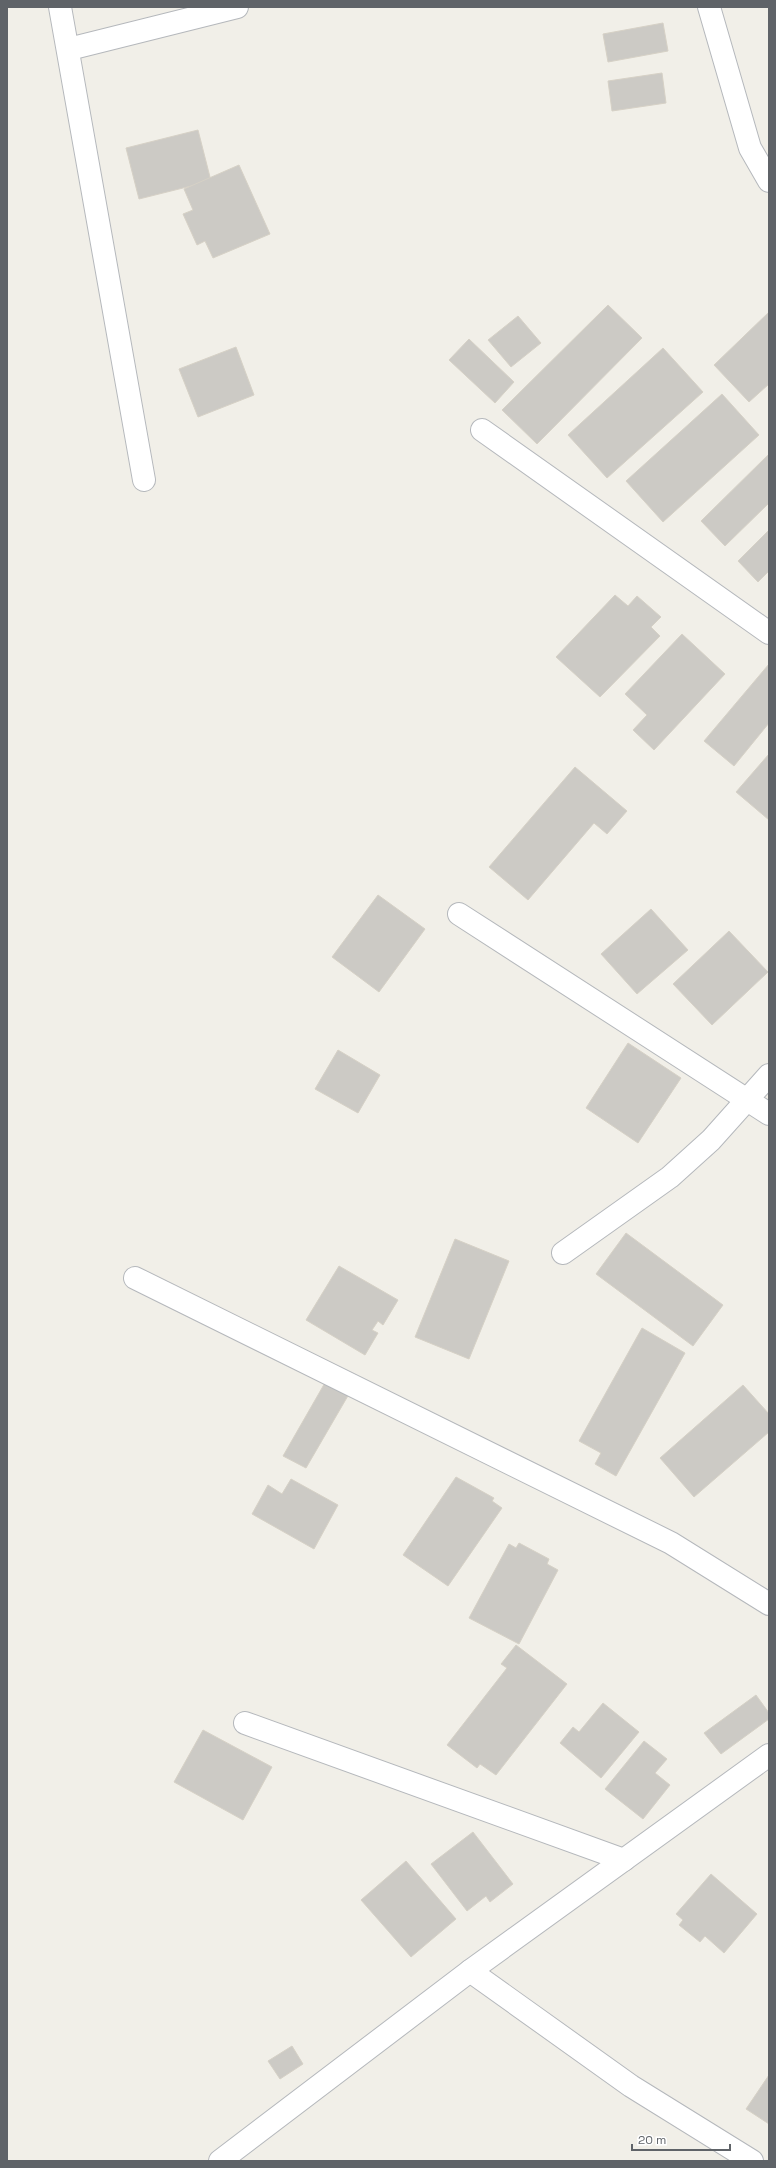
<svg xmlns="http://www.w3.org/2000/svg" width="776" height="2168" font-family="'Space Grotesk',sans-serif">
  <rect width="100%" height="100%" fill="#f1efe8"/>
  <g fill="#cccac5" stroke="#d6d1c6">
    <polygon points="663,23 668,51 608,62 603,34"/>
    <polygon points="662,73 666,103 612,111 608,81"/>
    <polygon points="198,130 211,181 139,199 126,148"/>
    <polygon points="239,165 270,234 213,258 205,241 197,245 183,214 193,210 184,189"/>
    <polygon points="608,305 642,338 537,444 502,410"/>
    <polygon points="769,312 769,384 749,402 714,365"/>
    <polygon points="518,316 541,343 511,367 488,340"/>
    <polygon points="469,339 514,382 495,403 449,360"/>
    <polygon points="236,347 254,395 198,417 179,369"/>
    <polygon points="663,348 703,392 607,478 568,435"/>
    <polygon points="722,394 759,435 663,522 626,481"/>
    <polygon points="769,454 769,503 725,546 701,521"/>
    <polygon points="769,530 769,571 758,582 738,561"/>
    <polygon points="615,595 628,606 637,596 661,617 651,627 660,636 600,697 556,657"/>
    <polygon points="682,634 725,674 654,750 633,730 647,715 625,694"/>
    <polygon points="769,664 769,723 734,766 704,741"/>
    <polygon points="769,754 769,820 736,792"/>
    <polygon points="575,767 627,811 607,834 594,823 528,900 489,867"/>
    <polygon points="378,895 425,929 379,992 332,957"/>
    <polygon points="651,909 688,950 637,994 601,954"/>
    <polygon points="729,931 768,972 712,1025 673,984"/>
    <polygon points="628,1043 681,1078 638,1143 586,1108"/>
    <polygon points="338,1050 380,1075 358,1113 315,1089"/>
    <polygon points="626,1233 723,1305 693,1346 596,1274"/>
    <polygon points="455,1239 509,1261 469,1359 415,1337"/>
    <polygon points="339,1266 398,1300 383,1325 378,1321 372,1330 378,1333 365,1355 306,1320"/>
    <polygon points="642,1328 685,1353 616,1476 595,1464 601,1453 579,1441"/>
    <polygon points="326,1381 349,1394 306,1468 283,1456"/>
    <polygon points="743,1385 769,1414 769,1432 694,1497 660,1458"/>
    <polygon points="456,1477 494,1498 492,1501 502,1508 448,1586 403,1555"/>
    <polygon points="291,1479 338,1505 314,1549 252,1514 268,1485 282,1494"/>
    <polygon points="519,1543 549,1559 547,1564 558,1570 519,1644 469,1618 509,1544 516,1548"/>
    <polygon points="516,1645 567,1684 496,1775 480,1764 477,1768 447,1745 507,1668 501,1664"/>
    <polygon points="756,1695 769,1713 769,1719 721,1754 704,1733"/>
    <polygon points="603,1703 639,1732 601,1778 560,1743 573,1727 579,1732"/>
    <polygon points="203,1730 272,1767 243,1820 174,1782"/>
    <polygon points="644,1741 667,1759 655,1773 670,1785 643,1819 605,1789"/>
    <polygon points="473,1832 513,1884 490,1902 486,1896 467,1911 431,1864"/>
    <polygon points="406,1861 456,1919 411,1957 361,1900"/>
    <polygon points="711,1874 757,1914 724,1953 705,1936 700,1942 679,1925 683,1920 676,1914"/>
    <polygon points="292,2046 303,2064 280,2079 268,2061"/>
    <polygon points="769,2075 769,2124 746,2109"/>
  </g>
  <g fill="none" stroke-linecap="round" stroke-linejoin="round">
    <g stroke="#b5b8bc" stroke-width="24">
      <g id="minor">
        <polyline points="60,7 144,480"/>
        <polyline points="709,7 750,148 769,181"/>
        <polyline points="69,49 237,7"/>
        <polyline points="482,430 769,633"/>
        <polyline points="459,914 769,1114"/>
        <polyline points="563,1253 670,1177 711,1140 769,1075"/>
        <polyline points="135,1278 671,1543 769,1604"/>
        <polyline points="245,1723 624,1860"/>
        <polyline points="470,1971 631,2086 752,2161"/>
        <polyline points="220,2161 470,1971 769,1755"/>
      </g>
    </g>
    <use href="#minor" stroke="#fff" stroke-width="22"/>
  </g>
  <rect width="776" height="2168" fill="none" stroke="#5f6368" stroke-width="16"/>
  <path d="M632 2144v6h98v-6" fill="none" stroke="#5f6368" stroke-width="2"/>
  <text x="638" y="2144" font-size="12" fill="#5f6368" stroke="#ffffff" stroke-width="3" paint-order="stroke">20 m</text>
</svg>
